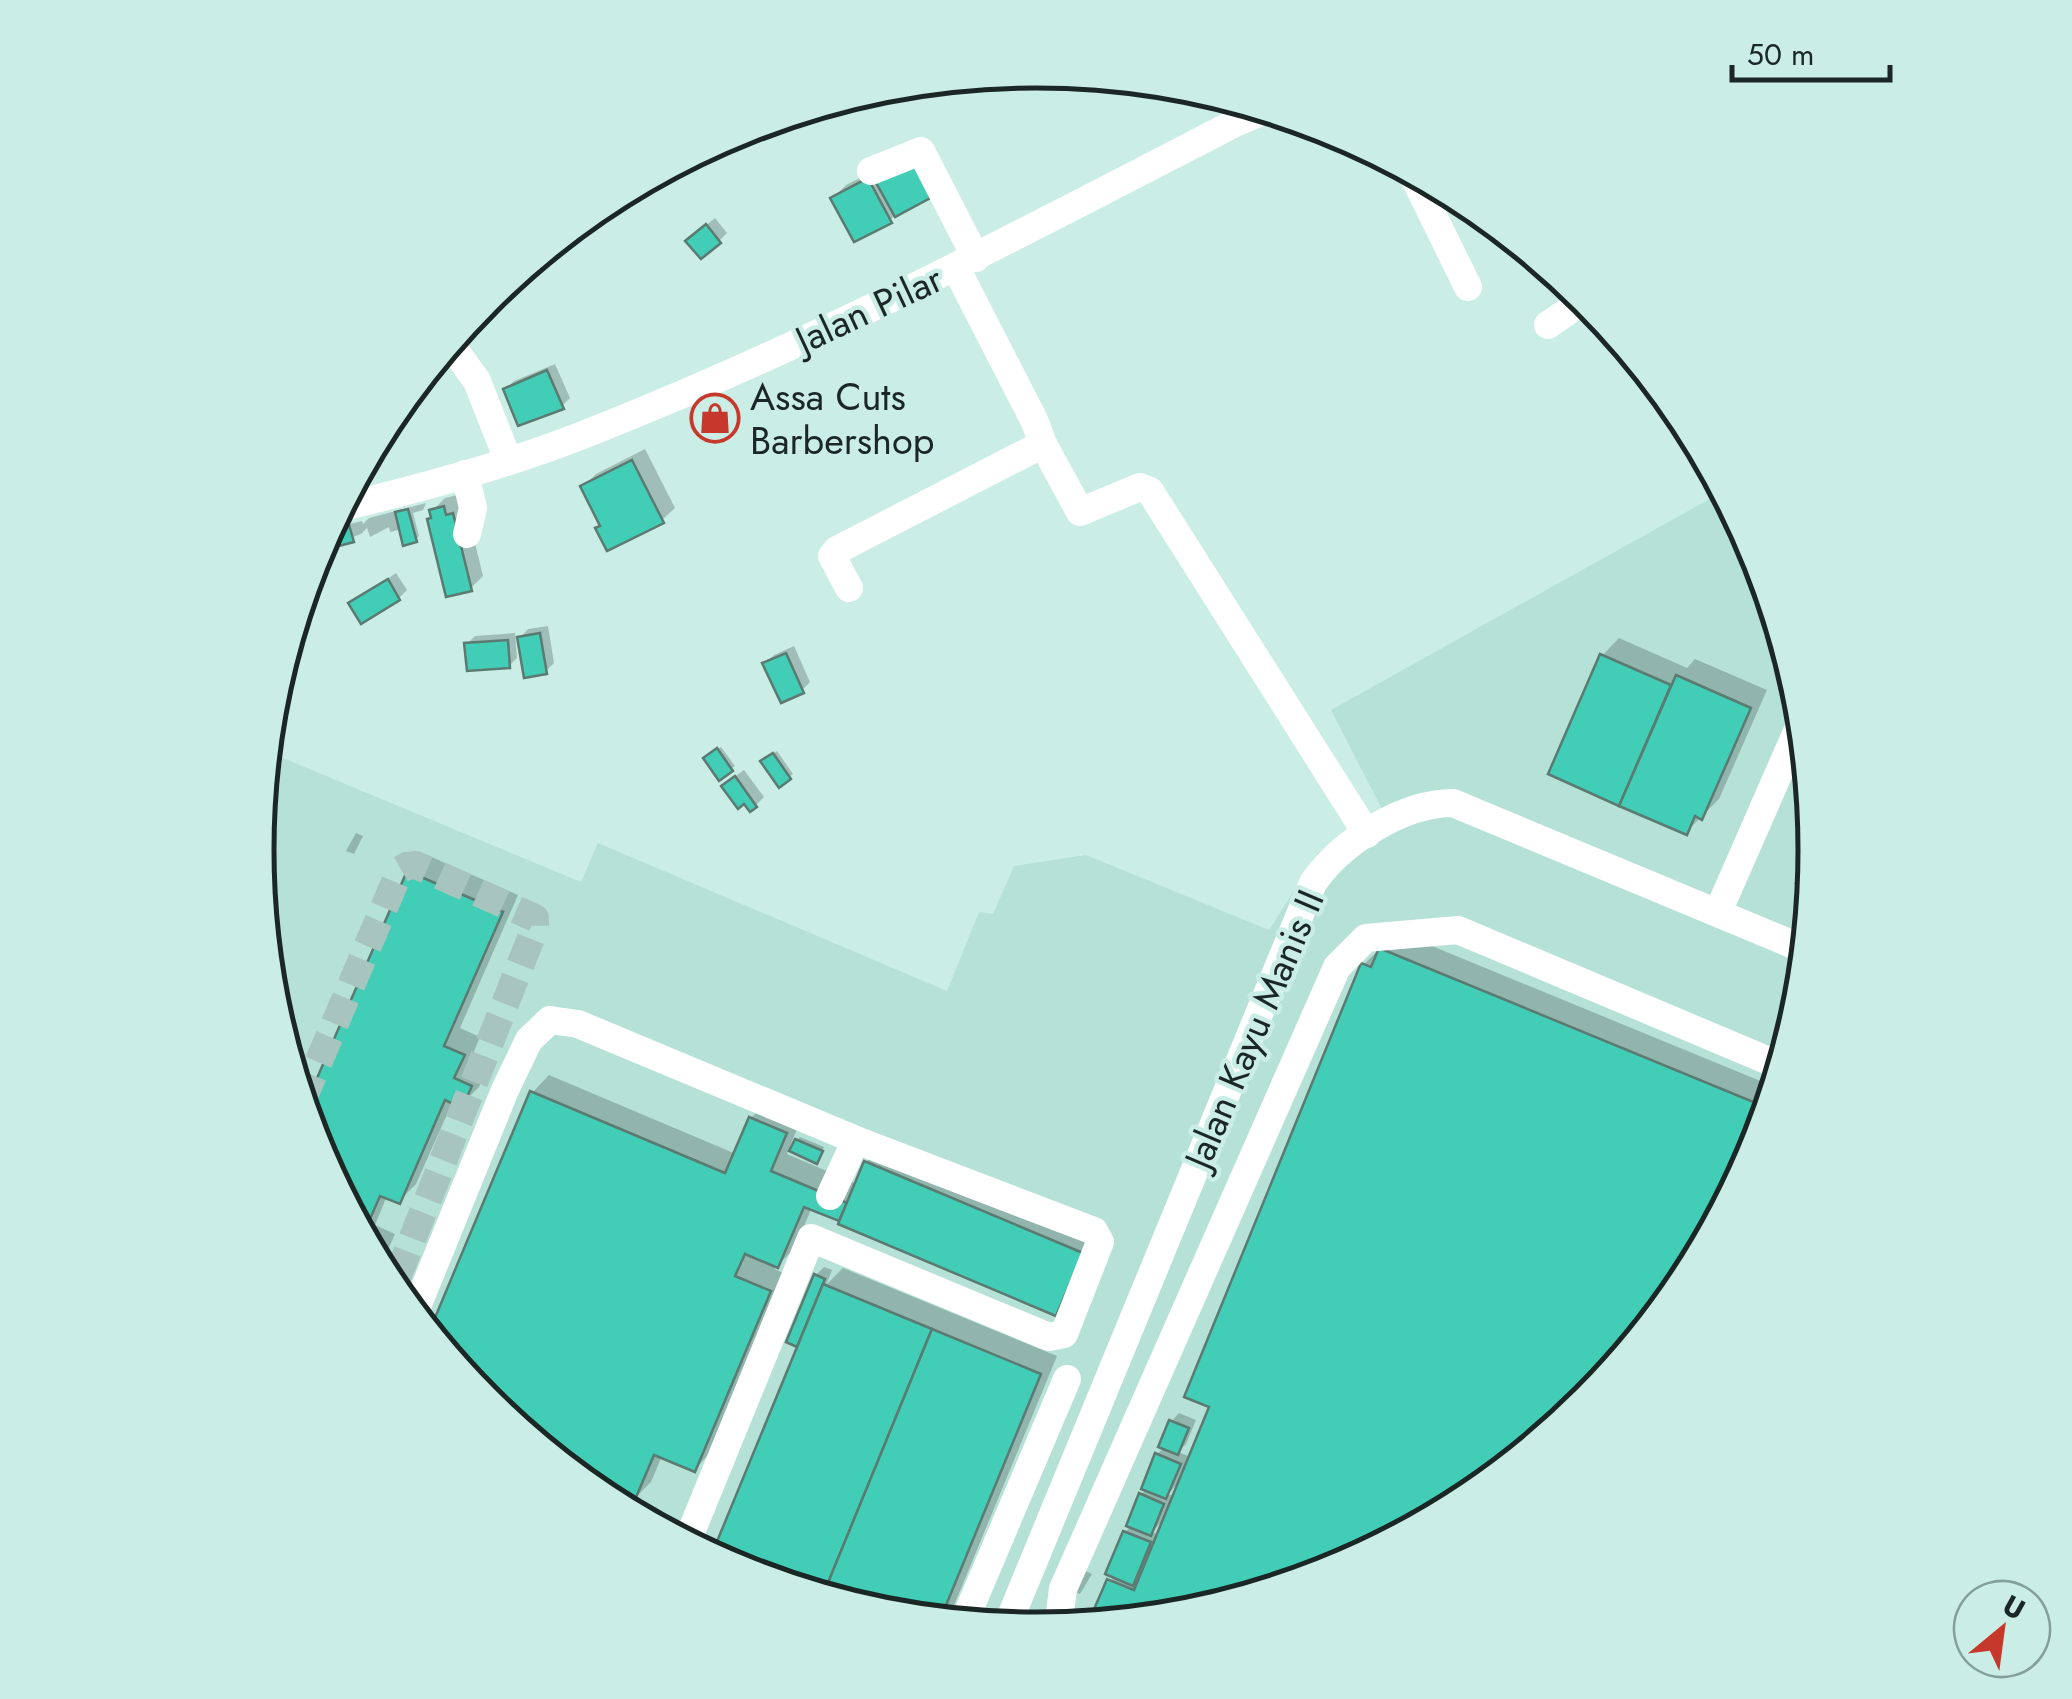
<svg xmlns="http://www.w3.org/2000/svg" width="2072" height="1699" font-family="Jost,sans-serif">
  <rect width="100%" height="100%" fill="#caede5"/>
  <polygon fill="#b6e1d7" points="1724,491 1756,552 1801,698 1815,850 1800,1002 1756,1148 1684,1283 1334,1570 1188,1614 1035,1629 883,1614 737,1569 602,1497 484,1400 388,1282 316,1147 271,1001 257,849 266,751 581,882 598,843 947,991 979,912 993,914 1014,866 1086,855 1269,930 1317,854 1383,811 1331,710"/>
  <g fill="#0003" fill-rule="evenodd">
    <polygon points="881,167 897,214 890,220 833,198 846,185"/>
    <polygon points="715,218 727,233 719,241 697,233"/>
    <polygon points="555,364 570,398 562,406 506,389 514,381"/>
    <polygon points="645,449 675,508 662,520 603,524 583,487 596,474"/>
    <polygon points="457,495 465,502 483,576 471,588 432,511 445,498"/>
    <polygon points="426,503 423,510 413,513 419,536 415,540 402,529 390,532 389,527 370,537 367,528 361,534 336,543 333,531 337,527 362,521 363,524 369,518"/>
    <polygon points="396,573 407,590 399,598 352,604"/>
    <polygon points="548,626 554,663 546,671 520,638 528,629"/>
    <polygon points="515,633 517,658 509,666 467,644 475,636"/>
    <polygon points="1619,638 1687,668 1695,659 1767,690 1719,799 1686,832 1551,773 1602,656"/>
    <polygon points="794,646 810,682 802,690 765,663 774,655"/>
    <polygon points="721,747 735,766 731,769 709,755"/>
    <polygon points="777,751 793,774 780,784 767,758"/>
    <polygon points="744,770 764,797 756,805 733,778"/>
    <polygon points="356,833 363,836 354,854 346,851"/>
    <polygon points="427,855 518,895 460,1028 480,1037 470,1061 487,1068 479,1087 461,1105 453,1101 416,1184 399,1201 387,1196 375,1225 395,1234 380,1268 316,1147 305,1112 410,872"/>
    <path d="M1398 932 1775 1087 1756 1148 1684 1283 1334 1570 1188 1614 1100 1623 1093 1620 1114 1575 1125 1532 1132 1525 1157 1454 1165 1447 1171 1422 1179 1413 1196 1420 1186 1444 1178 1452 1191 1457 1212 1405 1363 965ZM1182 1479 1175 1497 1168 1494ZM1167 1516 1160 1535 1152 1532Z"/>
    <polygon points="549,1075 736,1154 751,1118 768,1101 803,1115 789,1148 800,1137 824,1147 817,1161 789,1148 787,1154 857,1184 866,1162 884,1145 1099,1235 1073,1296 1056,1313 812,1207 795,1248 774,1269 786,1274 711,1452 694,1470 662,1456 651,1482 634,1499 575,1475 484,1400 430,1334 532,1093"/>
    <polygon points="824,1267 832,1270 826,1285 843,1268 1057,1356 948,1620 883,1614 737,1569 714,1557 800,1345 790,1341 816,1275"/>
    <polygon points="1084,1570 1092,1574 1080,1594 1072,1590"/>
  </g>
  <g fill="#42ceb6" stroke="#5a7a72" stroke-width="2.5">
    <polygon points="913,158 934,196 895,217 874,179"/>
    <polygon points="868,178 892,223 854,242 830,198"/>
    <polygon points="706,224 721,243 701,259 685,241"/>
    <polygon points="547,370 564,409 518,426 503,389"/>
    <polygon points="632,460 664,523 607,551 595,528 600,526 580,486"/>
    <polygon points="444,506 446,515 453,513 472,591 446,597 427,519 431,518 429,510"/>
    <polygon points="408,509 417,542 403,546 395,512"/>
    <polygon points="349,525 354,542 335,547 330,530"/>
    <polygon points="388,579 400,600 361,624 348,603"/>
    <polygon points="540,633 547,674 524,678 517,637"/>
    <polygon points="508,640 510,668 467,671 464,643"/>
    <polygon points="786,653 804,693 781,703 762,663"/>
    <polygon points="1600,654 1671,685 1619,806 1548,774"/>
    <polygon points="1676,675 1751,708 1702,820 1695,816 1687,835 1619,806"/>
    <polygon points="717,748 733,771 719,781 703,758"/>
    <polygon points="773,753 791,779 779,788 760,761"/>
    <polygon points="735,776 757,807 750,812 744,804 738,809 721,786"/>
    <polygon points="1815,841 1815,850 1812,890 1796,883"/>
    <polygon points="407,871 503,912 444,1046 465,1055 454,1078 472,1086 462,1108 445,1100 400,1204 380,1196 363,1235 316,1147 304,1108"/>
    <polygon points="1379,948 1768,1108 1756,1148 1684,1283 1587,1401 1469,1498 1334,1570 1188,1614 1095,1623 1089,1621 1107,1579 1134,1590 1209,1407 1184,1397 1361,963 1371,967"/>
    <polygon points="530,1091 725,1173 749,1117 787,1133 771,1171 847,1203 839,1221 804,1207 778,1268 745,1254 735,1276 771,1291 695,1472 654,1455 634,1502 582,1480 484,1400 429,1332"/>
    <polygon points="795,1139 823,1151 817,1164 789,1151"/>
    <polygon points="864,1161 1083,1253 1056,1316 838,1224"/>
    <polygon points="814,1274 825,1279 797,1347 786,1342"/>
    <polygon points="823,1284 932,1329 823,1595 737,1569 711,1556"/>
    <polygon points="932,1329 1041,1374 940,1620 883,1614 823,1595"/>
    <polygon points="1169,1420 1189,1428 1178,1455 1158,1447"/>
    <polygon points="1155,1453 1181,1464 1166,1499 1141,1489"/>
    <polygon points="1139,1493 1164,1504 1151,1536 1126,1526"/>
    <polygon points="1123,1531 1151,1542 1133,1586 1105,1574"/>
  </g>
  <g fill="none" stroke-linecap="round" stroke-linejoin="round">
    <polyline stroke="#a7c5be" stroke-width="28" stroke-dasharray="28 14" stroke-linecap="butt" points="302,1101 400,870 407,866 416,865 535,918 535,928 393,1288"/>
    <g stroke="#fff" stroke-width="28">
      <polyline points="871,171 921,151 976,258"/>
      <polyline points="1417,173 1414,177 1468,287"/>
      <polyline points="1548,325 1587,298"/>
      <polyline points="449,342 477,381 508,460"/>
      <polyline points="1043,444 1080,512 1140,487 1150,491 1367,834"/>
      <polyline points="465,474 473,508 467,534"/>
      <path d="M339 508C425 487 511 464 593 431 814 344 1024 232 1235 123L1268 109"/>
      <polyline points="849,588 832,556 837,550 1043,444 1035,422 956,268"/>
      <polyline points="1718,912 1803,718"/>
      <polyline points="414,1314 505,1090 529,1040 550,1020 578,1024 856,1140 830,1196"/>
      <polyline points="687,1542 811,1238 1049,1337 1064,1334 1100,1242 1094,1231 856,1140"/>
      <polyline points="964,1622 1067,1379"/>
      <path d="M1007 1626 1313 883C1341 842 1403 803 1453 803L1806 950"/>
      <polyline points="1058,1627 1063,1589 1337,967 1366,938 1458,930 1781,1066"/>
    </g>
  </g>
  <defs>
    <g id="shop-ring" transform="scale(2.5)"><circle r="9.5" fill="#caede5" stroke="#c6382c" stroke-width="1.5"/><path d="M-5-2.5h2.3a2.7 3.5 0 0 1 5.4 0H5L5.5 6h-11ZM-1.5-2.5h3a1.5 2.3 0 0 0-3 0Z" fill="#c6382c"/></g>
  </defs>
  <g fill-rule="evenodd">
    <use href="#shop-ring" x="715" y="418"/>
  </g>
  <g text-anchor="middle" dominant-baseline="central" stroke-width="9" stroke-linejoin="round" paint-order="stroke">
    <g font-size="38" fill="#1a2724" stroke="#caede5">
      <text transform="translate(869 309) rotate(-25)">Jalan Pilar</text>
      <text transform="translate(1254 1029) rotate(-67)">Jalan Kayu Manis II</text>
    </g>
    <g font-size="38" fill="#1a2724" stroke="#caede5" text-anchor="start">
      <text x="750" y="396">Assa Cuts<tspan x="750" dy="44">Barbershop</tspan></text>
    </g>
  </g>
  <path d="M0 0H2072V1699H0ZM274 850a762 762 0 1 1 1524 0a762 762 0 1 1-1524 0Z" fill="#caede5" fill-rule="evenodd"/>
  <path fill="none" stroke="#1a2724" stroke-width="5" d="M274 850a762 762 0 1 1 1524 0a762 762 0 1 1-1524 0Z"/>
  <g transform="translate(2002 1629) rotate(29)"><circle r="48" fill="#caede5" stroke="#849e98" stroke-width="2.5"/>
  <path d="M0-8L18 38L0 25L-18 38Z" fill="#c6382c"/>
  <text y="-15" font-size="28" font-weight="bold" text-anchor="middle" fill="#1a2724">U</text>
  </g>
  <path d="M1732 65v15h158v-15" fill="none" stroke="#1a2724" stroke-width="5"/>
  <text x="1747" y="65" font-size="30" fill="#1a2724" stroke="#caede5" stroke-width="8" paint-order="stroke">50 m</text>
</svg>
